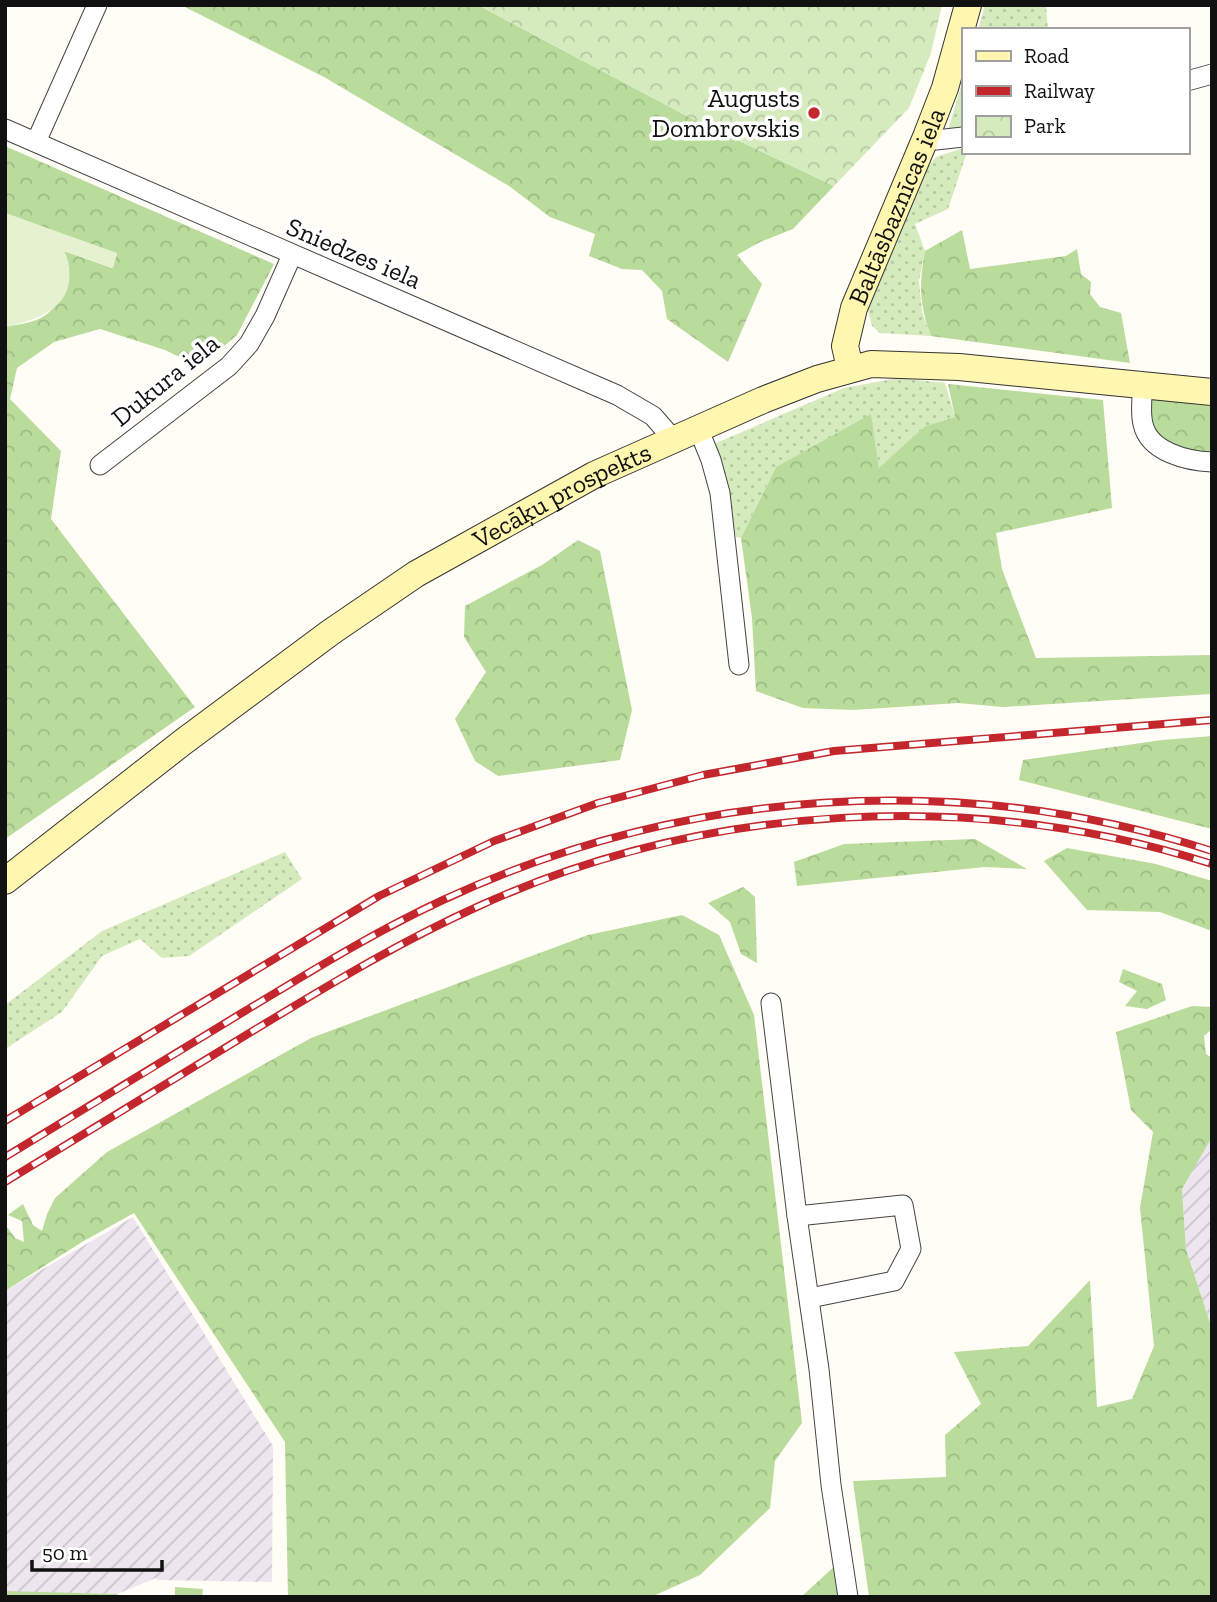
<svg xmlns="http://www.w3.org/2000/svg" width="1217" height="1602" font-family="'Zilla Slab',serif">
  <defs>
    <pattern id="industrial-furrows" width="10" height="10" patternUnits="userSpaceOnUse" patternTransform="scale(1.75)"><rect width="10" height="10" fill="#eee6ef"/><path d="M-1 1l2-2M0 10L10 0M9 11l2-2" fill="none" stroke="#cbc4cc"/></pattern>
    <pattern id="grass-dots" width="8" height="8" patternUnits="userSpaceOnUse" patternTransform="scale(1.75)"><rect width="8" height="8" fill="#d5ebbd"/><path d="M2 2h.1M6 6h.1" fill="none" stroke="#b6c8a1" stroke-width="1.8" stroke-linecap="round"/></pattern>
    <pattern id="forest-crowns" width="20" height="18" patternUnits="userSpaceOnUse" patternTransform="scale(1.75)"><rect width="20" height="18" fill="#b9dc9c"/><path d="M2 6a3 3 0 1 1 6 0M12 15a3 3 0 1 1 6 0" fill="none" stroke="#9ebc85"/></pattern>
    <pattern id="park-crowns" width="20" height="18" patternUnits="userSpaceOnUse" patternTransform="scale(1.75)"><rect width="20" height="18" fill="#d5ebbd"/><path d="M2 6a3 3 0 1 1 6 0M12 15a3 3 0 1 1 6 0" fill="none" stroke="#b6c8a1"/></pattern>
  </defs>
  <rect width="100%" height="100%" fill="#fffdf5"/>
  <g fill="url(#industrial-furrows)">
    <polygon points="1212,1122 1212,1329 1186,1249 1182,1189"/>
    <polygon points="133,1217 273,1446 272,1582 157,1580 156,1578 117,1594 5,1592 5,1291"/>
  </g>
  <g fill="url(#grass-dots)">
    <polygon points="985,5 1046,5 1048,30 978,30"/>
    <polygon points="963,80 963,127 948,130"/>
    <polygon points="963,148 963,152 967,152 948,209 915,224 925,251 919,281 922,312 931,336 880,333 872,326 868,310 922,173 936,157"/>
    <polygon points="898,378 945,383 955,417 925,426 879,469 871,415 776,467 741,538 736,537 714,444 844,388"/>
    <polygon points="285,852 302,879 189,956 162,958 140,939 102,956 62,1012 5,1049 5,1005 102,931"/>
  </g>
  <g fill="url(#forest-crowns)">
    <polygon points="181,5 478,5 687,116 834,186 793,229 760,242 737,255 762,284 728,362 667,319 662,291 642,270 622,269 589,256 595,234 550,217 509,186 324,77"/>
    <path d="M5 146 274 264 237 335 200 367 165 350 100 329 54 342 17 368 10 399 61 451 51 519 195 707 5 839V327C19 324 36 323 47 314 68 298 75 274 64 251L112 268 117 254 5 213Z"/>
    <path d="M962 230 970 269 1066 256 1077 249 1081 274 1091 282 1090 294 1100 307 1121 313 1130 363 931 336C919 304 919 284 925 251Z"/>
    <polygon points="948,384 1103,400 1112,508 996,533 1002,569 1036,658 1212,655 1212,694 1003,707 958,703 853,710 803,708 756,691 752,618 741,538 776,467 871,414 879,468 925,426 955,417"/>
    <polygon points="1149,399 1212,406 1212,453 1195,455 1165,442 1148,425"/>
    <polygon points="578,540 600,551 632,710 620,760 498,776 475,761 455,719 486,672 464,637 465,606 542,565"/>
    <polygon points="1212,736 1212,829 1019,780 1023,760 1162,740"/>
    <polygon points="975,839 1027,869 985,867 797,886 794,862 844,844"/>
    <polygon points="1067,848 1156,864 1212,881 1212,931 1160,912 1087,910 1044,861"/>
    <polygon points="743,887 755,897 757,963 741,954 730,922 708,903"/>
    <polygon points="682,915 719,935 754,1015 802,1423 775,1461 770,1508 700,1575 651,1597 288,1597 285,1442 134,1213 82,1242 5,1291 5,1228 8,1228 15,1238 24,1242 22,1221 8,1215 23,1204 33,1225 42,1231 47,1214 55,1198 107,1152 311,1038 588,935"/>
    <polygon points="1123,969 1162,984 1166,1000 1147,1009 1125,1006 1137,991 1119,982"/>
    <polygon points="1192,1006 1212,1007 1212,1029 1204,1036 1206,1054 1212,1058 1212,1137 1182,1189 1186,1249 1212,1329 1212,1597 869,1597 853,1481 946,1477 945,1435 981,1404 954,1352 1028,1346 1090,1280 1097,1407 1132,1399 1154,1346 1140,1208 1153,1132 1131,1110 1116,1032"/>
    <polygon points="837,1564 840,1597 801,1597"/>
    <polygon points="175,1587 203,1589 202,1597 175,1597"/>
    <polygon points="5,1591 117,1594 121,1597 5,1597"/>
  </g>
  <polygon fill="url(#park-crowns)" points="478,5 942,5 931,53 909,108 834,186 687,116"/>
  <path fill="#e6f2cf" d="M5 213 117 253 113 268 64 251C83 301 48 318 5 327Z"/>
  <g fill="none" stroke-linecap="round" stroke-linejoin="round">
    <g stroke="#444" stroke-width="21">
      <g id="street">
        <polyline points="1187,81 1212,74"/>
        <polyline points="5,129 617,395 653,416 673,439"/>
        <polyline points="926,137 936,140 963,137"/>
        <polyline points="36,142 97,5"/>
        <path d="M1143 385C1142 397 1140 412 1143 424 1149 452 1187 461 1212 462"/>
        <polyline points="698,428 711,460 720,493 739,665"/>
        <polyline points="100,465 229,366 249,344 265,316 292,255"/>
        <polyline points="771,1003 797,1216 819,1369 831,1485 848,1597"/>
        <polyline points="797,1216 903,1205 911,1249 894,1281 810,1298"/>
      </g>
    </g>
    <g stroke="#333" stroke-width="28">
      <g id="secondary">
        <path id="s1" d="M850 368 845 346 854 308 926 137 945 88 968 5"/>
        <path id="s2" d="M5 881 183 742 331 632 416 574 594 475 763 400 817 379 871 364 959 367 1212 392"/>
      </g>
    </g>
    <use href="#street" stroke="#fff" stroke-width="19"/>
    <use href="#secondary" stroke="#fff6b0" stroke-width="26"/>
    <g stroke="#c4262e" stroke-width="8">
      <g id="rail">
        <polyline points="5,1121 379,896 494,841 598,803 703,775 834,751 1212,720"/>
        <path d="M5 1157C85 1109 165 1060 245 1011 310 972 374 932 443 900 683 788 960 769 1212 851"/>
        <path d="M5 1182C89 1131 173 1080 256 1029 329 985 401 941 479 906 705 803 975 788 1212 864"/>
      </g>
    </g>
    <use href="#rail" stroke="#fff" stroke-width="5" stroke-dasharray="16" stroke-linecap="butt"/>
  </g>
  <circle fill="#c4262e" stroke="#fff" stroke-width="2.5" cx="814" cy="113" r="7"/>
  <g text-anchor="middle" dominant-baseline="central" stroke-width="7" stroke-linejoin="round" paint-order="stroke">
    <g font-size="26" fill="#111" stroke="#fff" text-anchor="end">
      <text x="800" y="98">Augusts<tspan x="800" dy="30">Dombrovskis</tspan></text>
    </g>
    <g font-size="26" fill="#111" stroke="#fff">
      <text stroke="none"><textPath href="#s1" startOffset="172">Baltāsbaznīcas iela</textPath></text>
      <text transform="translate(354 253) rotate(23)">Sniedzes iela</text>
      <text transform="translate(165 380) rotate(-39)">Dukura iela</text>
      <text stroke="none"><textPath href="#s2" startOffset="679">Vecāķu prospekts</textPath></text>
    </g>
  </g>
  <rect width="1217" height="1602" fill="none" stroke="#111111" stroke-width="14"/>
  <rect x="962" y="28" width="228" height="126" fill="#ffffff" stroke="#a0a0a0" stroke-width="2"/>
  <rect x="976" y="51" width="35" height="10" fill="#fff6b0" stroke="#a0a0a0" stroke-width="2"/>
  <text x="1024" y="63" font-size="21" fill="#111111">Road</text>
  <rect x="976" y="86" width="35" height="10" fill="#c4262e" stroke="#a0a0a0" stroke-width="2"/>
  <text x="1024" y="98" font-size="21" fill="#111111">Railway</text>
  <rect x="976" y="116" width="35" height="21" fill="url(#park-crowns)" stroke="#a0a0a0" stroke-width="2"/>
  <text x="1024" y="133" font-size="21" fill="#111111">Park</text>
  <path d="M32 1560v10h130v-10" fill="none" stroke="#111111" stroke-width="3.5"/>
  <text x="42" y="1560" font-size="21" fill="#111111" stroke="#ffffff" stroke-width="5" paint-order="stroke">50 m</text>
</svg>
